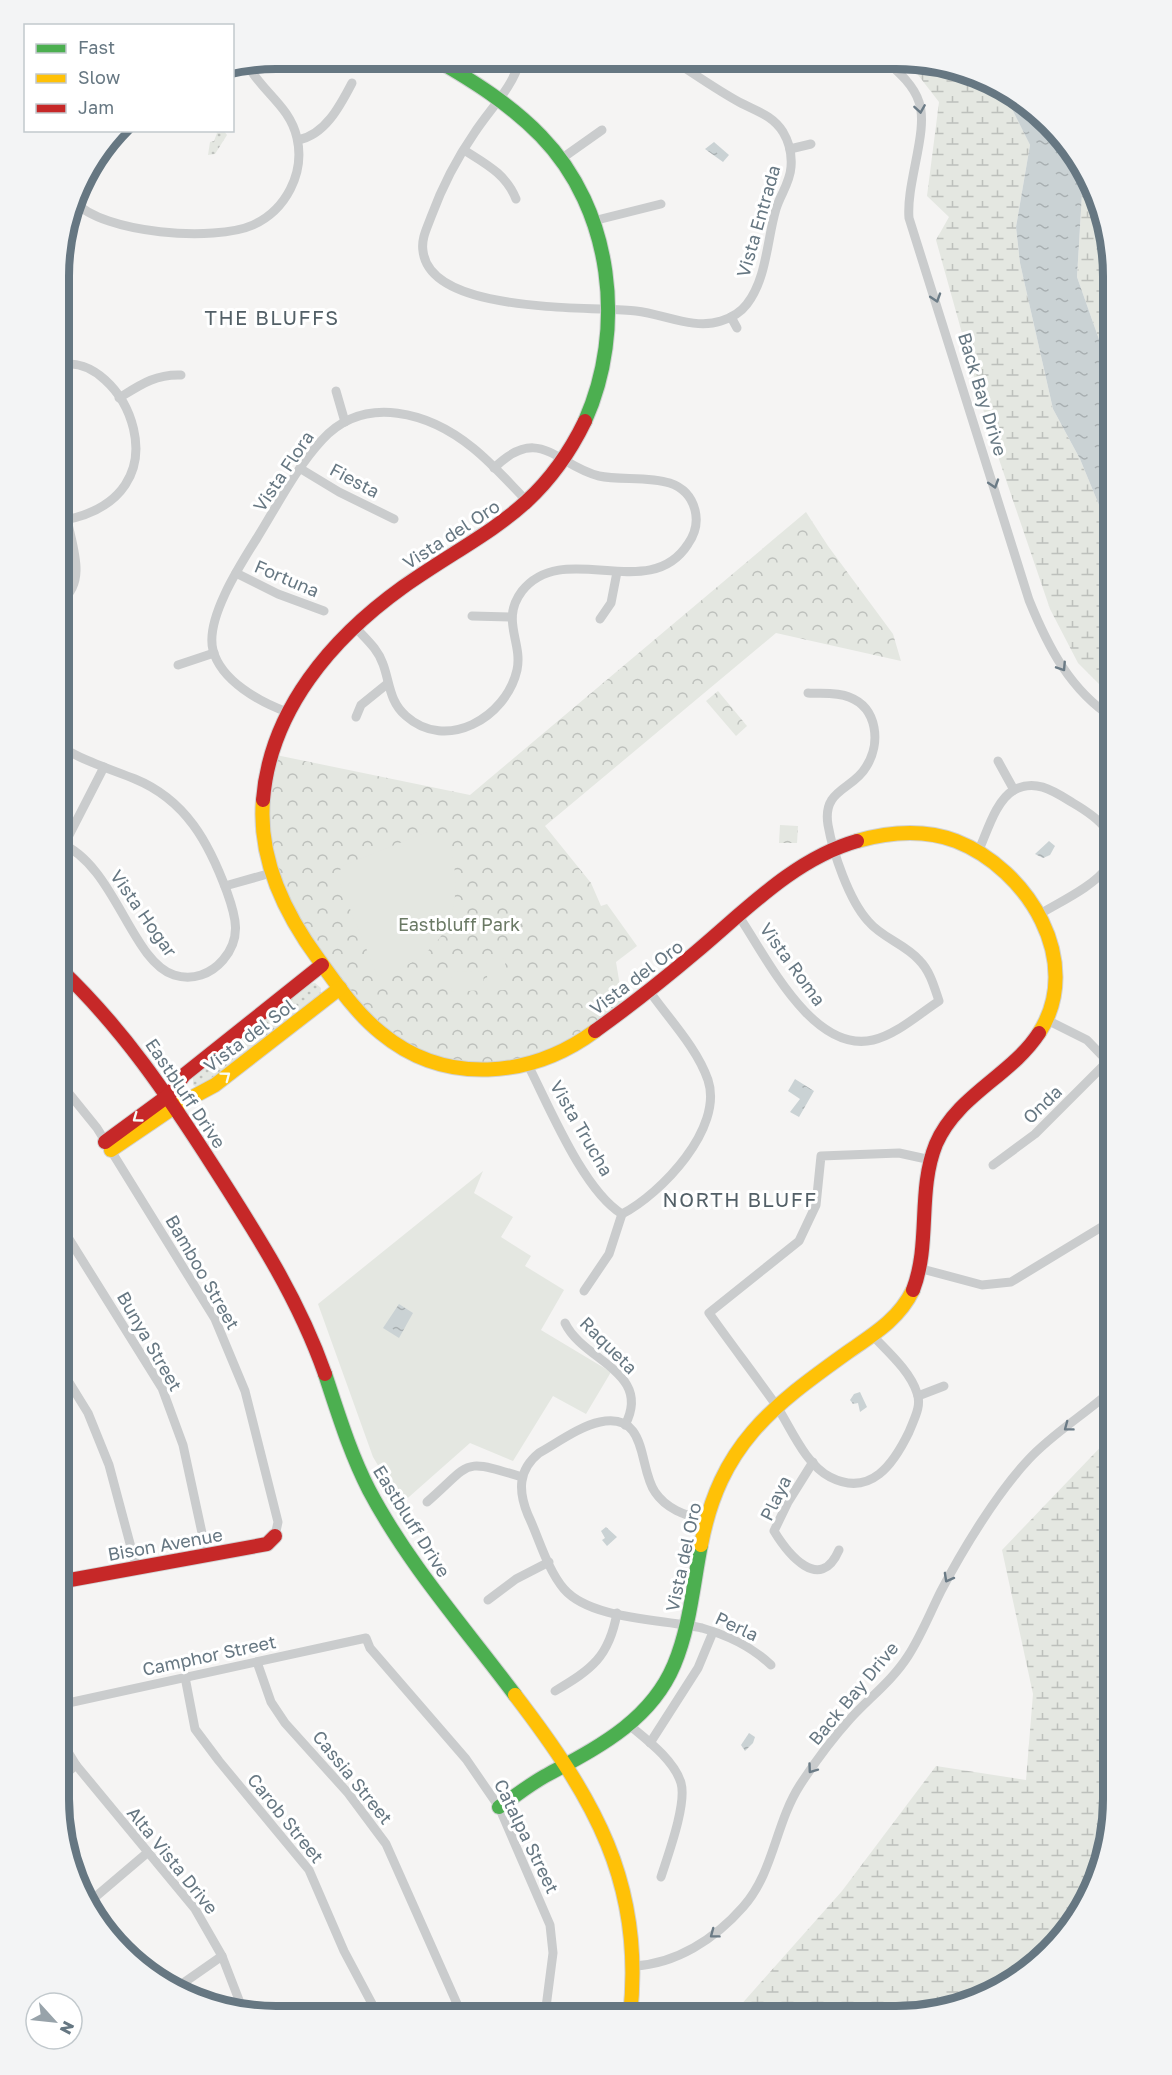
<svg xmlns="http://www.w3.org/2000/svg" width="1172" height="2075" font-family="'Golos Text',sans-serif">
  <defs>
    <pattern id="grass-dots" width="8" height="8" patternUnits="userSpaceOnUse" patternTransform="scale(1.5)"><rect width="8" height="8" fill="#e4e7e1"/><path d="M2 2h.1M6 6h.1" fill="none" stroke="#bdc0bc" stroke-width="1.8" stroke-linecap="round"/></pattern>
    <pattern id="wetland-marsh" width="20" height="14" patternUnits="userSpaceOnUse" patternTransform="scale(1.5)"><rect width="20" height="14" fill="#e4e7e1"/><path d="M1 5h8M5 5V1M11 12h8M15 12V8" fill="none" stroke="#bdc0bc"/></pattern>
    <pattern id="park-crowns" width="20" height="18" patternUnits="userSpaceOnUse" patternTransform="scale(1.5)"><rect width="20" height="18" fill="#e4e7e1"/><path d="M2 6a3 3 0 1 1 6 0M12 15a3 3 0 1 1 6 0" fill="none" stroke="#bdc0bc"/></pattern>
    <pattern id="water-ripples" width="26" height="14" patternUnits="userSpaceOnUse" patternTransform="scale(1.5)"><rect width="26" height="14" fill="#cad2d4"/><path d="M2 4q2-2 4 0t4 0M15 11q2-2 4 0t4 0" fill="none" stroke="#a8afb1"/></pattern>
  </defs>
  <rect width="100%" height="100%" fill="#f5f4f3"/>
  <g fill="url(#grass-dots)">
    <polygon points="215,131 224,131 227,135 215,154 208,155 210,142 214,141 217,133"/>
    <polygon points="315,983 321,988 320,996 206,1087 198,1088 193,1085 193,1075 308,984"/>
  </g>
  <g fill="url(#wetland-marsh)">
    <polygon points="908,62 938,63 1005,95 1030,145 1016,227 1020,263 1053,409 1080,459 1113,539 1113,698 1078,663 1050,609 989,430 936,240 949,217 927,196 939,102"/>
    <polygon points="1083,177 1102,206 1113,276 1113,379 1077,277"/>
    <polygon points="1113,1434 1113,1814 1097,1882 1069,1931 1029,1971 942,2009 896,2016 731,2016 842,1891 936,1766 1026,1780 1033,1694 1002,1550"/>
  </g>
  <g fill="url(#park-crowns)">
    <path d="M806 512 828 546 893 634 901 661 776 633 545 826 591 883 601 906 607 904 637 946 616 962 623 1004C591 1025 555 1056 516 1063 474 1070 426 1060 390 1035 362 1016 343 981 324 955 305 928 284 901 275 868 265 828 270 795 276 755L470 795Z"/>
    <polygon points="718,691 747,726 736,736 706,701"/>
    <polygon points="780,825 798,826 797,843 779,843"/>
  </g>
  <g fill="#e4e7e1">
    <path d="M427 832 448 839C463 887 459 939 407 965 398 969 387 977 377 975L337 877 342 866Z"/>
    <polygon points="505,958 506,990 488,991 486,959"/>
    <polygon points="483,971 484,990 452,992 451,972"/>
    <polygon points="483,1171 474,1193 513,1217 501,1237 531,1256 525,1266 564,1290 541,1330 611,1372 586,1414 553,1396 513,1461 470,1443 401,1504 373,1457 318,1304"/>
  </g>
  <g fill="url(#water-ripples)">
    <polygon points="1005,95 1039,112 1083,177 1077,277 1113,379 1113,539 1080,459 1053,409 1020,263 1016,227 1030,145"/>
    <polygon points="714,142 729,155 723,162 705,149"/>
    <polygon points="1049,841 1055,846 1050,855 1043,858 1035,854"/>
    <polygon points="795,1079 814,1091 799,1117 790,1112 800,1099 788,1091"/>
    <polygon points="399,1304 413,1313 399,1338 383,1328"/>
    <polygon points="860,1392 867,1407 860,1412 858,1403 853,1404 850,1400 854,1394"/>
    <polygon points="606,1527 617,1537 607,1546 602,1540 605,1538 601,1531"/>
    <polygon points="749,1733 755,1737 753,1743 745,1751 741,1745"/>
    <polygon points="1029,1971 966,2005 942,2009"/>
  </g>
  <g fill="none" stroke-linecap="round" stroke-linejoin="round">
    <g stroke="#d1d2d3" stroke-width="16">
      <g id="fast">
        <path d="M435 59C473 81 510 104 541 136 613 210 626 329 585 421"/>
        <path d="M325 1374C338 1413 350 1453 369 1490 408 1564 465 1628 515 1695"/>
        <path d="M499 1807C514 1797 529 1785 545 1776 596 1748 650 1722 674 1665 690 1627 693 1585 701 1545"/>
      </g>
    </g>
    <g stroke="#d1d2d3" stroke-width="16">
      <g id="slow">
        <path d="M263 800C258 859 285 914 319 960 338 986 356 1013 381 1033 445 1086 531 1078 595 1031"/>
        <path d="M857 841C889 832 924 829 956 841 1028 869 1085 962 1039 1033"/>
        <polyline points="111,1150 176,1106 215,1085 340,988"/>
        <path d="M701 1545C720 1445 771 1407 848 1352 874 1334 899 1319 913 1290"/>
        <path d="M515 1695C593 1797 645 1883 630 2016"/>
      </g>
    </g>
    <g stroke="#d1d2d3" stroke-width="16">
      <g id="jam">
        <path d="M263 800C270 710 332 638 403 587 481 532 540 514 585 421"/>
        <path d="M59 968C122 1027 169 1097 215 1169 258 1236 299 1300 325 1374"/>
        <path d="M595 1031C630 1006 663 980 696 952 745 911 794 859 857 841"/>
        <polyline points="105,1142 169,1095 184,1075 322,965"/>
        <path d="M913 1290C931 1243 917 1191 936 1144 957 1095 1011 1076 1039 1033"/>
        <polyline points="59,1582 267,1544 275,1536"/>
      </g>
    </g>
    <g stroke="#cacccd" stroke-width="9">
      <path d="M520 60C513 87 490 109 475 132 457 158 442 187 431 217 427 228 421 239 423 251 430 315 591 306 636 311 664 314 694 330 721 321 731 318 741 312 747 304 767 278 767 239 776 209 780 195 790 183 791 167 792 155 789 142 783 132 772 115 756 111 739 102 717 90 696 75 674 61"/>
      <path d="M887 62C900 73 914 86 919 102 929 130 906 183 909 218L1029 600C1048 647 1070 690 1113 718"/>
      <path d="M298 140C325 135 340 106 352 83"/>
      <polyline points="790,149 811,144"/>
      <path d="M464 150C486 164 506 174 516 199"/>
      <polyline points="561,159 602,130"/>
      <path d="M74 201C103 234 215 242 253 225 286 210 305 173 297 138 290 106 262 92 247 64"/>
      <polyline points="593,221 661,204"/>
      <polyline points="731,317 737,328"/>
      <polyline points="336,391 345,422"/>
      <path d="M119 398C140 385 155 374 181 375"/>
      <polyline points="301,469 339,492 394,519"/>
      <path d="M60 521C194 498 122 350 60 365"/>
      <polyline points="236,573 278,594 324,611"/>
      <path d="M62 600C87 581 72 546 67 519"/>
      <polyline points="472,616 512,617"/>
      <polyline points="600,619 611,603 617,572"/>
      <path d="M356 628C366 639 378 649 383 664 390 683 389 701 406 716 446 752 506 718 517 670 523 642 500 620 522 591 564 538 649 605 688 544 695 534 698 522 695 510 684 468 631 483 599 476 557 466 540 423 494 468"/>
      <polyline points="178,665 214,653"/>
      <path d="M287 712C260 702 221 681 213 650 205 619 240 565 257 538 277 506 296 468 322 440 365 393 430 413 473 448 493 464 510 484 528 502"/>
      <polyline points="356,717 361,705 387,684"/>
      <polyline points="998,761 1014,790"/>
      <path d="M60 843C115 865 131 961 174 975 193 981 211 974 223 960 242 938 236 917 227 892 209 843 186 800 135 779 110 769 83 761 60 746"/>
      <polyline points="64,845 104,767"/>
      <path d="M978 852C987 833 995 801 1014 790 1036 778 1055 792 1073 803 1097 817 1124 836 1107 867 1096 885 1058 903 1040 914"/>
      <polyline points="225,886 271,873"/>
      <path d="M740 918C767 958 813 1054 873 1040 896 1035 919 1014 939 1001 934 986 930 971 919 960 905 944 882 938 868 921 849 900 833 853 828 825 822 789 853 790 866 767 881 744 878 708 849 697 837 692 821 694 808 693"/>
      <polyline points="1047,1020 1087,1040 1113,1067"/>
      <path d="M528 1065C549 1106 583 1190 622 1214 661 1194 724 1128 708 1080 697 1048 669 1019 650 992"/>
      <polyline points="59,1081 97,1128 215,1319 245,1391 278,1522 275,1536"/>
      <polyline points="993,1165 1035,1134 1109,1060"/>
      <polyline points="59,1223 162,1388 183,1445 207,1556"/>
      <polyline points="922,1269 982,1285 1011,1282 1113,1220"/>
      <polyline points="584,1291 609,1254 622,1214"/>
      <path d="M565 1323C583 1361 653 1372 625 1425"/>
      <path d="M873 1336C888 1352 910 1371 917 1393 922 1406 914 1419 909 1432 894 1463 871 1498 830 1477 805 1464 791 1428 776 1405 754 1374 731 1344 709 1313L799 1241 816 1205 821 1156 899 1153 931 1160"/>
      <polyline points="59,1366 88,1413 109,1465 136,1566"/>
      <polyline points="918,1396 944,1386"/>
      <path d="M813 1462 788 1502 774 1531C788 1554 820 1594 839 1550"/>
      <path d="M427 1502C473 1462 460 1458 522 1477"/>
      <path d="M706 1521C686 1515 667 1510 655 1492 638 1468 649 1412 600 1422 580 1426 557 1443 539 1453 518 1470 518 1491 528 1515 539 1538 547 1569 564 1589 591 1620 663 1619 702 1628 727 1635 752 1647 771 1665"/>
      <polyline points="488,1600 516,1579 549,1562"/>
      <polyline points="257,1662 271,1702 285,1723 348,1793 386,1844 462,2015"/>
      <polyline points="185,1677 195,1729 219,1761 309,1870 344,1951 378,2015"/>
      <path d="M555 1691C592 1669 609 1657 617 1613"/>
      <polyline points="59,1705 366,1638 370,1648 466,1759 499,1807 550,1925 553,1953 545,2015"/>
      <path d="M629 1725C647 1740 674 1760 681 1783 687 1804 668 1855 661 1877"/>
      <polyline points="59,1737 76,1765 195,1909 222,1956 244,2013"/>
      <polyline points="650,1743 698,1668 713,1632"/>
      <polyline points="59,1780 76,1765"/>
      <polyline points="87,1904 147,1853"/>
      <path d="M634 1966C676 1964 715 1939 743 1907 774 1872 775 1824 800 1785 815 1762 832 1739 850 1719 869 1698 892 1681 908 1656 921 1636 930 1613 941 1591 963 1549 997 1493 1029 1459 1053 1433 1087 1413 1113 1389"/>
      <polyline points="179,1986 222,1956"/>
    </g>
    <use href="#fast" stroke="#4caf50" stroke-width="14"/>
    <use href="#slow" stroke="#ffc107" stroke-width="14"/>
    <use href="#jam" stroke="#c62828" stroke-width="14"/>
  </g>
  <defs><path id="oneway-chevron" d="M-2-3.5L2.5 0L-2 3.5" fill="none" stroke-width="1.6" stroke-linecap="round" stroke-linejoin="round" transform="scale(1.5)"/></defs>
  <g stroke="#6b7b86">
    <use href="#oneway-chevron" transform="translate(920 109) rotate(81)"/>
    <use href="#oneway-chevron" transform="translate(936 298) rotate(72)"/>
    <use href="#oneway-chevron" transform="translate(994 484) rotate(72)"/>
    <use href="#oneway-chevron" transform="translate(1062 667) rotate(57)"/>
    <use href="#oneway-chevron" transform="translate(1068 1427) rotate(143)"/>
    <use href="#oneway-chevron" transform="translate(948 1578) rotate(119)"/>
    <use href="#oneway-chevron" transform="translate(812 1769) rotate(126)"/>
    <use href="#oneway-chevron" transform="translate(714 1934) rotate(143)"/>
  </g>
  <g stroke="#f6fbf6">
    <use href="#oneway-chevron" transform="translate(226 1076) rotate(-37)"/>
    <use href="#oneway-chevron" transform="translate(137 1118) rotate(144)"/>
  </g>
  <g text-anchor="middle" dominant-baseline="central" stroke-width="6" stroke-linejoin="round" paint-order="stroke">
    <g font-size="18" fill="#667782" stroke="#fff">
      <text transform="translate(758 221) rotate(-74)">Vista Entrada</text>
      <text transform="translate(983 394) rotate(73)">Back Bay Drive</text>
      <text transform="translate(283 471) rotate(-56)">Vista Flora</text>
      <text transform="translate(355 480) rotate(28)">Fiesta</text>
      <text transform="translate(451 534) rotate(-33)">Vista del Oro</text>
      <text transform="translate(287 578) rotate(23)">Fortuna</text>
      <text transform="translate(144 913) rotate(55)">Vista Hogar</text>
      <text transform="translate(793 964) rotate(54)">Vista Roma</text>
      <text transform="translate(636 977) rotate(-37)">Vista del Oro</text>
      <text transform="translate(249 1035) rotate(-37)">Vista del Sol</text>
      <text transform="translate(186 1093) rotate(56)">Eastbluff Drive</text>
      <text transform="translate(1042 1104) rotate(-44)">Onda</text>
      <text transform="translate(582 1128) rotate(60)">Vista Trucha</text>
      <text transform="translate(203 1272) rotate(60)">Bamboo Street</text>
      <text transform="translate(150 1341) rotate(60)">Bunya Street</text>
      <text transform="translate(609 1345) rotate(45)">Raqueta</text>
      <text transform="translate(775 1498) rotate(-64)">Playa</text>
      <text transform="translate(412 1521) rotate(58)">Eastbluff Drive</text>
      <text transform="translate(165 1544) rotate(-10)">Bison Avenue</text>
      <text transform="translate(683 1557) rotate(-78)">Vista del Oro</text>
      <text transform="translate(737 1626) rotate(25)">Perla</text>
      <text transform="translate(209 1655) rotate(-12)">Camphor Street</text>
      <text transform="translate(853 1693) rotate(-50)">Back Bay Drive</text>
      <text transform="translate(353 1777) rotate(51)">Cassia Street</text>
      <text transform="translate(286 1818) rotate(51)">Carob Street</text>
      <text transform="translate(527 1836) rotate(64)">Catalpa Street</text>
      <text transform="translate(173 1860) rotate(51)">Alta Vista Drive</text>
    </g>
    <g font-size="18" fill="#6a7964" stroke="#fff">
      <text x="459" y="924">Eastbluff Park</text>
    </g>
    <g font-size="20" letter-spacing="1.5" fill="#536067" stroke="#fff">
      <text x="272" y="317">THE BLUFFS</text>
      <text x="740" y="1199">NORTH BLUFF</text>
    </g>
  </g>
  <path d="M0 0H1172V2075H0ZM276 69H896A207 207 0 0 1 1103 276V1799A207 207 0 0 1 896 2006H276A207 207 0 0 1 69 1799V276A207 207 0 0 1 276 69Z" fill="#f3f4f5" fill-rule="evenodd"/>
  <path fill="none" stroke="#667782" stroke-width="8" d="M276 69H896A207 207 0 0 1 1103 276V1799A207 207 0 0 1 896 2006H276A207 207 0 0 1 69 1799V276A207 207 0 0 1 276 69Z"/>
  <rect x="24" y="24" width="210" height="108" fill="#ffffff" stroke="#c2c9cd" stroke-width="1.5"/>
  <rect x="36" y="44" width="30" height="9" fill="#4caf50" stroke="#c2c9cd" stroke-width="1.5"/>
  <text x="78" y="54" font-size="18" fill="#667782">Fast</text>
  <rect x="36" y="74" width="30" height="9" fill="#ffc107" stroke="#c2c9cd" stroke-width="1.5"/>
  <text x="78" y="84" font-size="18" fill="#667782">Slow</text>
  <rect x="36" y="104" width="30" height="9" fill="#c62828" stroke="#c2c9cd" stroke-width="1.5"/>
  <text x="78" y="114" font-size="18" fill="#667782">Jam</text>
  <g transform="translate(54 2021) rotate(117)"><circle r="28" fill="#ffffff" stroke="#c2c9cd" stroke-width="1.5"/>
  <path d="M0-4.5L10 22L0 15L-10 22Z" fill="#98a3aa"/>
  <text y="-9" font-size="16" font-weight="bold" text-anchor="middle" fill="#667782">N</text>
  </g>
</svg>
